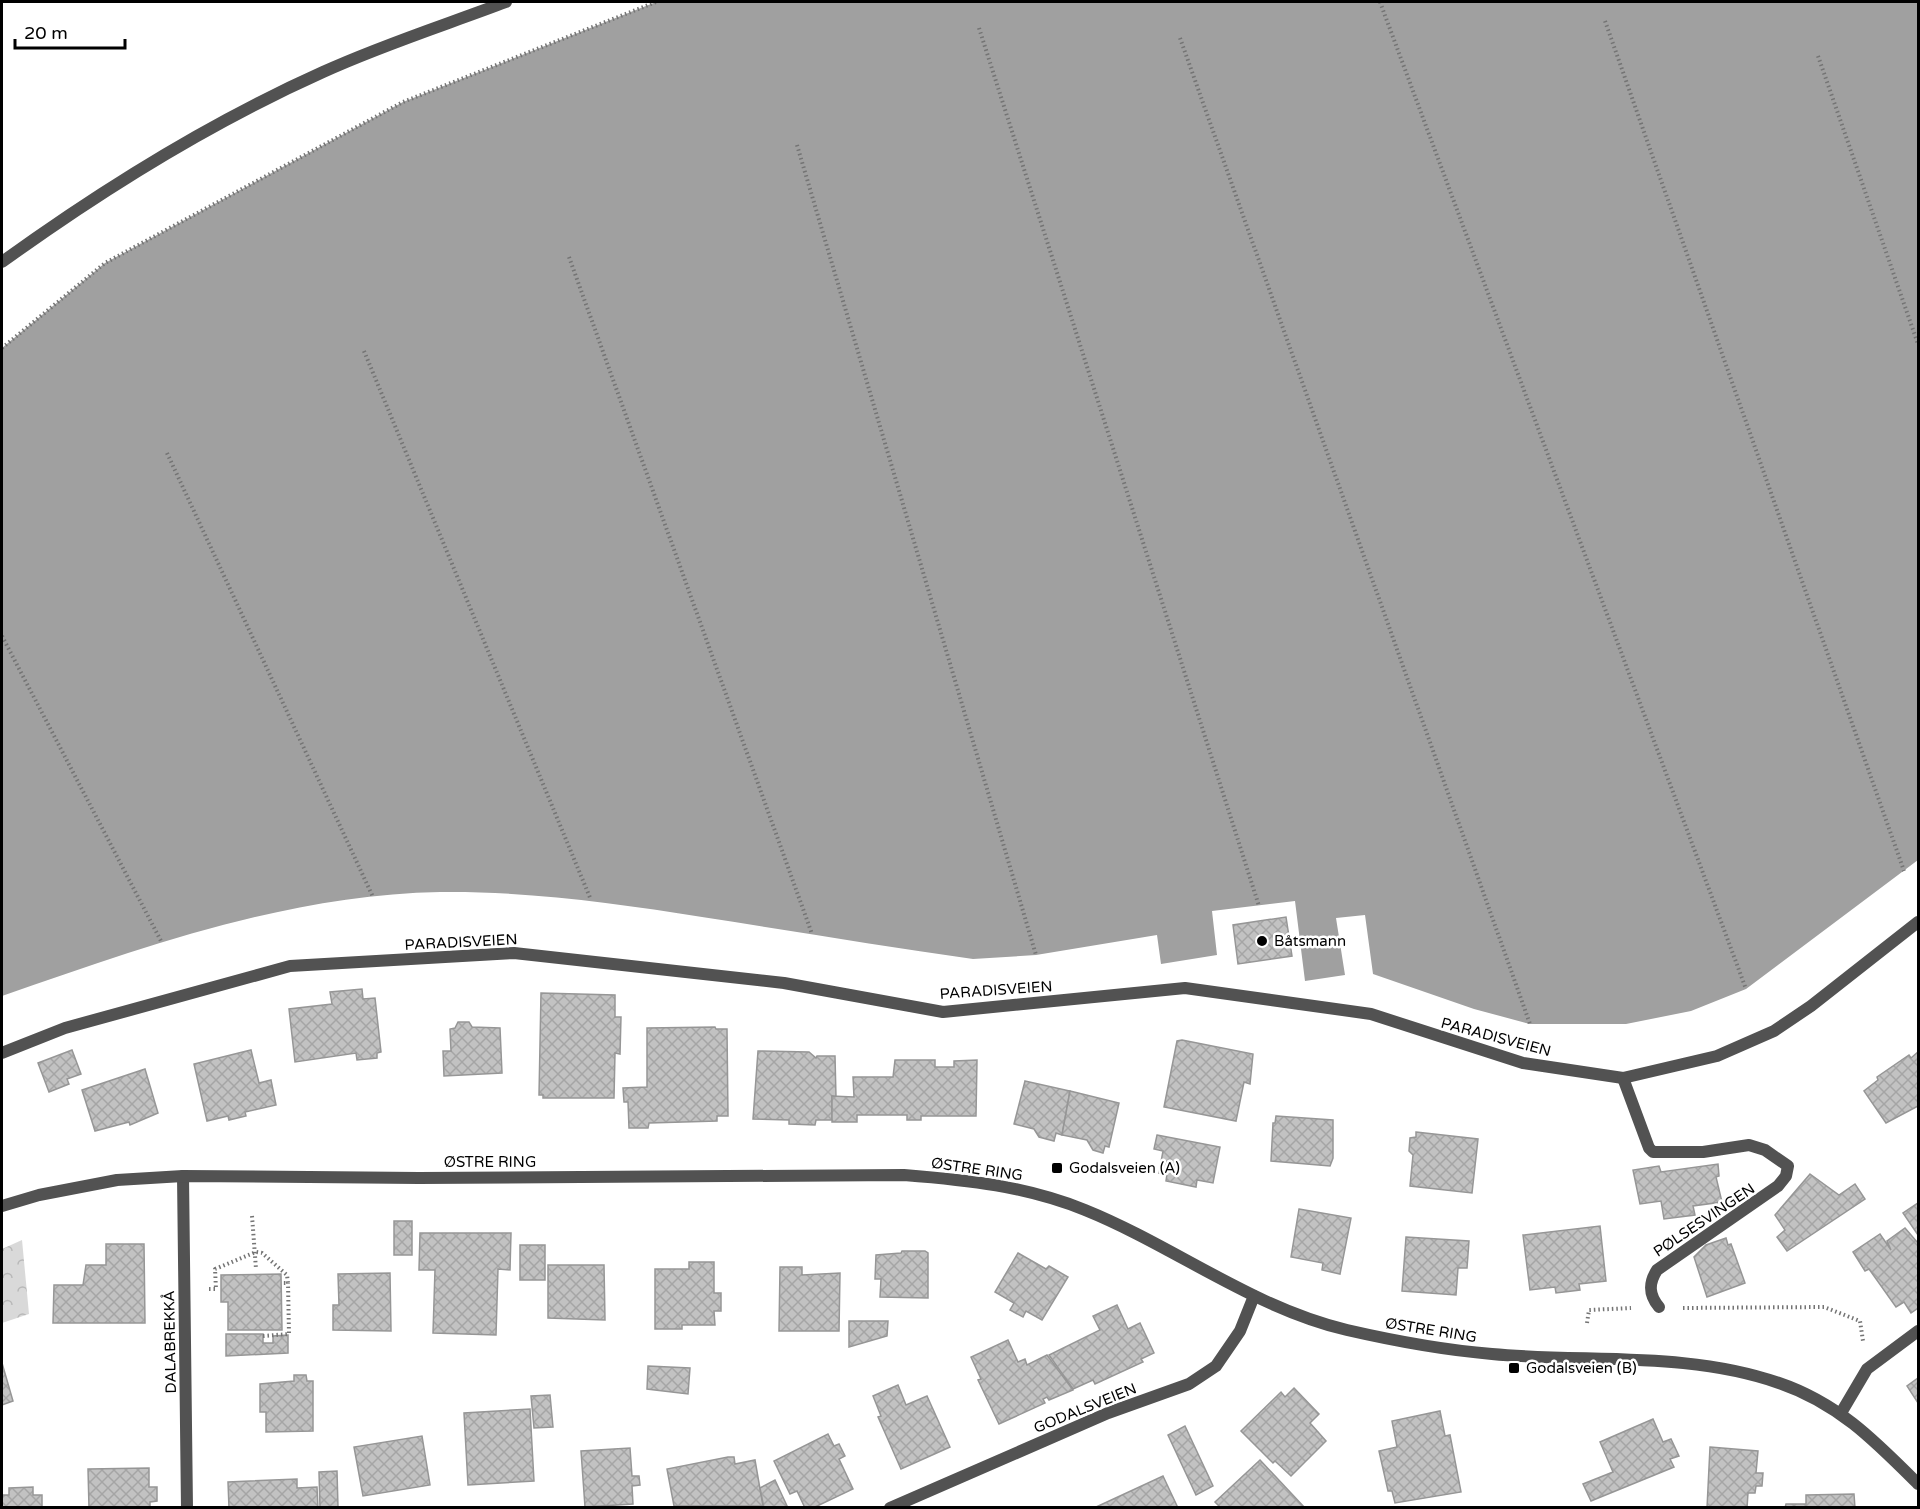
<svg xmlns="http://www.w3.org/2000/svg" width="1920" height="1509" font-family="'Varela Round',sans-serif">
  <defs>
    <pattern id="forest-crowns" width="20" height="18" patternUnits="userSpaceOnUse" patternTransform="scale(1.5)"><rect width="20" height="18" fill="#d9d9d9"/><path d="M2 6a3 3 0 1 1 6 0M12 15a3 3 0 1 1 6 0" fill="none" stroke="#b8b8b8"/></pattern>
    <pattern id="building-cross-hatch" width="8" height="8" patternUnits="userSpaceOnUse" patternTransform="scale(1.5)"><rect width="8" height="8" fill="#c2c2c2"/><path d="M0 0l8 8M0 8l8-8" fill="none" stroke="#a5a5a5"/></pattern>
  </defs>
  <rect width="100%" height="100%" fill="#fff"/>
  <polygon fill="url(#forest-crowns)" points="22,1240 29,1314 2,1323 2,1249"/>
  <path fill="#a0a0a0" d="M656 2H1918V860L1746 989 1691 1011 1626 1024H1530L1474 1009 1373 974 1365 915 1336 918 1345 975 1305 981 1295 901 1212 911 1217 955 1161 964 1157 935 1036 955 973 959C882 946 792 931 702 917 616 903 528 891 440 892 287 895 144 947 2 996V348L105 263 403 102Z"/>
  <g fill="url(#building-cross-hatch)" stroke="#969696" stroke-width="1.5">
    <polygon points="1286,917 1292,956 1238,964 1233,925"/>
    <polygon points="362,989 363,999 375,998 381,1052 377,1053 377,1058 357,1060 356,1053 295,1062 289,1009 332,1004 330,992"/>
    <polygon points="541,993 615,995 615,1017 621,1017 620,1054 615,1053 614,1098 543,1098 543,1095 539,1095"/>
    <polygon points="458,1022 469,1022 472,1027 500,1028 502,1073 444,1076 443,1051 451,1051 450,1029 455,1028"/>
    <polygon points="715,1027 716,1029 727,1029 728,1116 717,1116 717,1121 649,1123 648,1128 629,1128 628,1102 624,1102 623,1088 647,1087 647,1028"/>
    <polygon points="1182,1040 1253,1054 1250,1084 1244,1082 1236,1121 1164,1107 1177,1041"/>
    <polygon points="72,1050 81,1074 67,1079 69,1084 49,1092 38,1063"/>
    <polygon points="251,1050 259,1083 271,1080 276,1105 245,1112 246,1116 229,1120 228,1116 207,1121 194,1064"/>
    <polygon points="758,1051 809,1052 816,1058 817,1056 835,1056 836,1097 832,1096 832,1120 816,1120 815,1125 789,1124 789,1120 753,1119"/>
    <polygon points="1918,1052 1918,1106 1886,1123 1864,1091 1878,1080 1877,1077 1909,1055 1911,1058"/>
    <polygon points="895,1060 935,1060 935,1067 954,1067 954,1061 977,1060 976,1116 921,1116 921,1120 907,1120 907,1115 857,1115 857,1122 832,1122 832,1096 854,1097 853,1077 893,1077"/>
    <polygon points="145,1069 158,1113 130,1125 129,1122 95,1131 82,1090"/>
    <polygon points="1025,1081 1070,1091 1062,1135 1056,1133 1054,1141 1039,1137 1034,1129 1014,1124"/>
    <polygon points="1070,1091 1119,1103 1109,1147 1105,1146 1103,1153 1093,1150 1087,1140 1062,1135"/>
    <polygon points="1276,1116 1333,1120 1333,1158 1330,1166 1271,1161 1273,1123 1275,1123"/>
    <polygon points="1416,1132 1478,1139 1472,1193 1410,1186 1413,1155 1409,1151 1410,1138 1416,1137"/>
    <polygon points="1157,1135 1220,1147 1213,1183 1197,1180 1196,1187 1166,1181 1167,1174 1159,1173 1163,1151 1154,1149"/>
    <polygon points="1718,1164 1719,1176 1716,1177 1722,1202 1693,1206 1695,1215 1664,1219 1661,1201 1640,1204 1633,1170 1659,1166 1661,1172"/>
    <polygon points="1810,1174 1839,1195 1855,1184 1865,1199 1787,1251 1777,1237 1785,1230 1775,1215"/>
    <polygon points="1918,1203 1918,1235 1903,1213"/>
    <polygon points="1299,1209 1351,1218 1340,1274 1322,1270 1323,1263 1291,1257"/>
    <rect x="394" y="1221" width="18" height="34"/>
    <polygon points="1600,1226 1606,1281 1579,1284 1580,1290 1556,1293 1555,1287 1530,1290 1523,1235"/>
    <polygon points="1905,1228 1918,1243 1918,1308 1911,1313 1904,1302 1896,1307 1869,1269 1865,1271 1853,1252 1880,1234 1891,1250 1887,1241"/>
    <polygon points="420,1233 511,1233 510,1270 498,1269 496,1335 433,1333 435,1270 419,1270"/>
    <polygon points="1406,1237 1469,1241 1467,1268 1458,1268 1456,1295 1402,1291"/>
    <polygon points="1726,1238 1728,1245 1731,1244 1745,1283 1707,1297 1694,1257 1706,1245"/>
    <polygon points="106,1244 144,1244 145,1323 53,1323 54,1285 83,1285 86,1265 106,1265"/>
    <rect x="520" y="1245" width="25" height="35"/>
    <polygon points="902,1251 925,1251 928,1253 928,1298 880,1297 881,1279 875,1279 876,1255 901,1253"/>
    <polygon points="1018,1253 1046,1269 1049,1266 1068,1277 1042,1320 1026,1311 1023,1317 1010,1310 1014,1303 995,1292"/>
    <polygon points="689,1262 714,1262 714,1293 721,1293 721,1311 714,1311 715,1325 682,1325 682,1329 655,1329 655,1269 689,1269"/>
    <polygon points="548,1265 604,1265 605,1320 548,1318"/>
    <polygon points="780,1267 802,1267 802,1275 840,1273 839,1331 779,1331"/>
    <polygon points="390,1273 391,1331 333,1330 333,1305 339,1305 338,1274"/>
    <polygon points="281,1274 282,1330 228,1330 228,1302 221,1302 221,1275"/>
    <polygon points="1117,1305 1128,1329 1140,1323 1154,1353 1141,1359 1143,1362 1095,1384 1093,1380 1073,1389 1049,1355 1100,1330 1093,1316"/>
    <polygon points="849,1321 888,1321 887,1336 849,1347"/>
    <polygon points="226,1334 263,1334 263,1343 273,1343 273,1336 288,1335 288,1353 226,1356"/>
    <polygon points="1008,1340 1018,1362 1025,1359 1027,1365 1047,1355 1073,1390 1049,1400 1047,1397 1043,1399 1045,1403 999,1424 978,1380 981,1379 971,1357"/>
    <polygon points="2,1363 13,1401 2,1405"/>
    <polygon points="648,1366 690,1368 688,1394 647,1389"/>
    <polygon points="294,1375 306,1375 307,1381 313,1381 313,1431 266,1432 266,1412 260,1412 260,1384 294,1381"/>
    <polygon points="1918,1378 1918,1403 1907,1386"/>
    <polygon points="898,1385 906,1405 927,1396 950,1447 901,1469 878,1417 881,1416 873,1396"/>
    <polygon points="1294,1388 1319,1414 1310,1423 1326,1441 1291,1476 1275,1461 1273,1463 1241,1431 1281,1392 1285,1397"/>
    <polygon points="550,1395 553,1427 534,1428 531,1396"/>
    <polygon points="530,1409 534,1481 468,1485 464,1413"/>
    <polygon points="1440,1411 1445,1436 1450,1435 1461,1492 1395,1503 1392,1491 1388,1491 1379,1451 1397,1447 1392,1421"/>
    <polygon points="1653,1419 1663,1442 1671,1439 1679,1456 1670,1459 1674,1467 1591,1501 1583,1484 1613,1472 1600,1442"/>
    <polygon points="1185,1426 1213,1486 1196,1495 1168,1435"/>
    <polygon points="828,1434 834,1446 839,1444 845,1456 839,1459 853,1489 813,1508 805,1508 797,1491 790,1494 774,1461"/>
    <polygon points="422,1436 430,1485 363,1496 354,1447"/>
    <polygon points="1710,1447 1758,1451 1756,1473 1763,1473 1762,1486 1756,1486 1755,1493 1748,1493 1747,1508 1707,1508"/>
    <polygon points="630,1448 632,1476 639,1476 640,1485 632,1486 633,1504 585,1507 581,1451"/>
    <polygon points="728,1457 734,1457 735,1464 755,1460 763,1506 674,1506 667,1469"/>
    <polygon points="1260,1460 1305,1508 1221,1508 1215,1502"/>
    <polygon points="149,1468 149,1487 157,1487 157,1501 150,1502 150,1508 89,1508 88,1469"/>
    <polygon points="337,1471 338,1507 320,1508 319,1472"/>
    <polygon points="1163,1476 1178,1508 1094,1508"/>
    <polygon points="297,1479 297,1488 317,1487 318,1508 229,1508 228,1482"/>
    <polygon points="775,1480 788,1508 764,1508 760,1488"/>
    <polygon points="33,1487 33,1495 42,1495 42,1508 2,1508 2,1495 9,1495 9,1488"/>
    <polygon points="1854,1494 1855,1508 1785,1508 1786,1504 1806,1504 1806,1495"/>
  </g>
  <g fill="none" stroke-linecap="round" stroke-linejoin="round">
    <g stroke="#747474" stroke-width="4" stroke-dasharray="1.5 3" stroke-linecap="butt">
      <polyline points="1380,2 1746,989"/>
      <polyline points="1605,21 1904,871"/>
      <polyline points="979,28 1259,906"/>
      <polyline points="1180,38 1530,1024"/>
      <polyline points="1818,56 1918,344"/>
      <polyline points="797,145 1036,955"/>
      <polyline points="569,257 812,934"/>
      <polyline points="2,348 105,263 403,102 656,2"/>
      <polyline points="364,351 591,900"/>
      <polyline points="167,453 373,897"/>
      <polyline points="2,636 161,941"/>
      <polyline points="252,1216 256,1269"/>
      <polyline points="209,1289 216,1289 215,1269 256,1252 262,1253 287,1275 288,1283 281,1283"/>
      <polyline points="1683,1308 1824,1307 1860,1321 1863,1341"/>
      <polyline points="1587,1323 1589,1310 1631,1308"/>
      <polyline points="263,1336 289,1334 288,1283"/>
    </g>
    <g stroke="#525252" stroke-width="12">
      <polyline points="2,1053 65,1028 290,966 514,953 784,983 943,1012 1185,988 1371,1014 1523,1063 1623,1078 1717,1056 1774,1031 1811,1006 1918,922"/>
      <path d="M1623 1078 1649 1148 1653 1152H1703L1749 1145 1765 1150 1788 1166 1786 1176 1778 1186 1657 1270C1648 1284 1649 1295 1659 1307"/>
      <polyline points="183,1176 187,1508"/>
      <polyline points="1841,1413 1867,1369 1918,1331"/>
      <polyline points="890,1508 1108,1413 1189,1384 1216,1366 1240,1331 1254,1296"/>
    </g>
    <g stroke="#525252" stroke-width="12">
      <path d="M2 262C103 189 209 123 323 72 382 45 445 25 506 2"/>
      <path d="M2 1206 39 1195 117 1180 183 1176 419 1178 904 1175C967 1180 1026 1186 1085 1210 1174 1246 1253 1308 1347 1330 1395 1341 1444 1350 1492 1354 1588 1363 1687 1351 1779 1383 1838 1403 1875 1441 1918 1484"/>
    </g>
  </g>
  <g fill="#000" stroke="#fff" stroke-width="2">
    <circle cx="1262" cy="941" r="6"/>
    <rect x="1051" y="1162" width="12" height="12" rx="3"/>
    <rect x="1508" y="1362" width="12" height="12" rx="3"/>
  </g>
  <g text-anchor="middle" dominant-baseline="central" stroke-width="5" stroke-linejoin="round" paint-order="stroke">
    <g font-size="15" fill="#000" stroke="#fff" text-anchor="start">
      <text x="1274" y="941">Båtsmann</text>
      <text x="1069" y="1168">Godalsveien (A)</text>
      <text x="1526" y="1368">Godalsveien (B)</text>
    </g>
    <g font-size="15" fill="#000" stroke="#fff">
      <text transform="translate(461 942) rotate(-3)">PARADISVEIEN</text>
      <text transform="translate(996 990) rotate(-4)">PARADISVEIEN</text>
      <text transform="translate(1496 1037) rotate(15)">PARADISVEIEN</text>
      <text x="490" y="1162">ØSTRE RING</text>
      <text transform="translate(977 1169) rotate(8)">ØSTRE RING</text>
      <text transform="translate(1704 1220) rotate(-34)">PØLSESVINGEN</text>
      <text transform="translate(1431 1330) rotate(9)">ØSTRE RING</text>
      <text transform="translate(170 1342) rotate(-91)">DALABREKKÅ</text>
      <text transform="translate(1085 1408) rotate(-22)">GODALSVEIEN</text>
    </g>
  </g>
  <rect width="1920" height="1509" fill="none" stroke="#000000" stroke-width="6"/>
  <path d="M15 39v9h110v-9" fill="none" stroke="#000000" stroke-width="3"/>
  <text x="24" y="39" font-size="18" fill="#000000" stroke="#ffffff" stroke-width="4.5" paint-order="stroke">20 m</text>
</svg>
